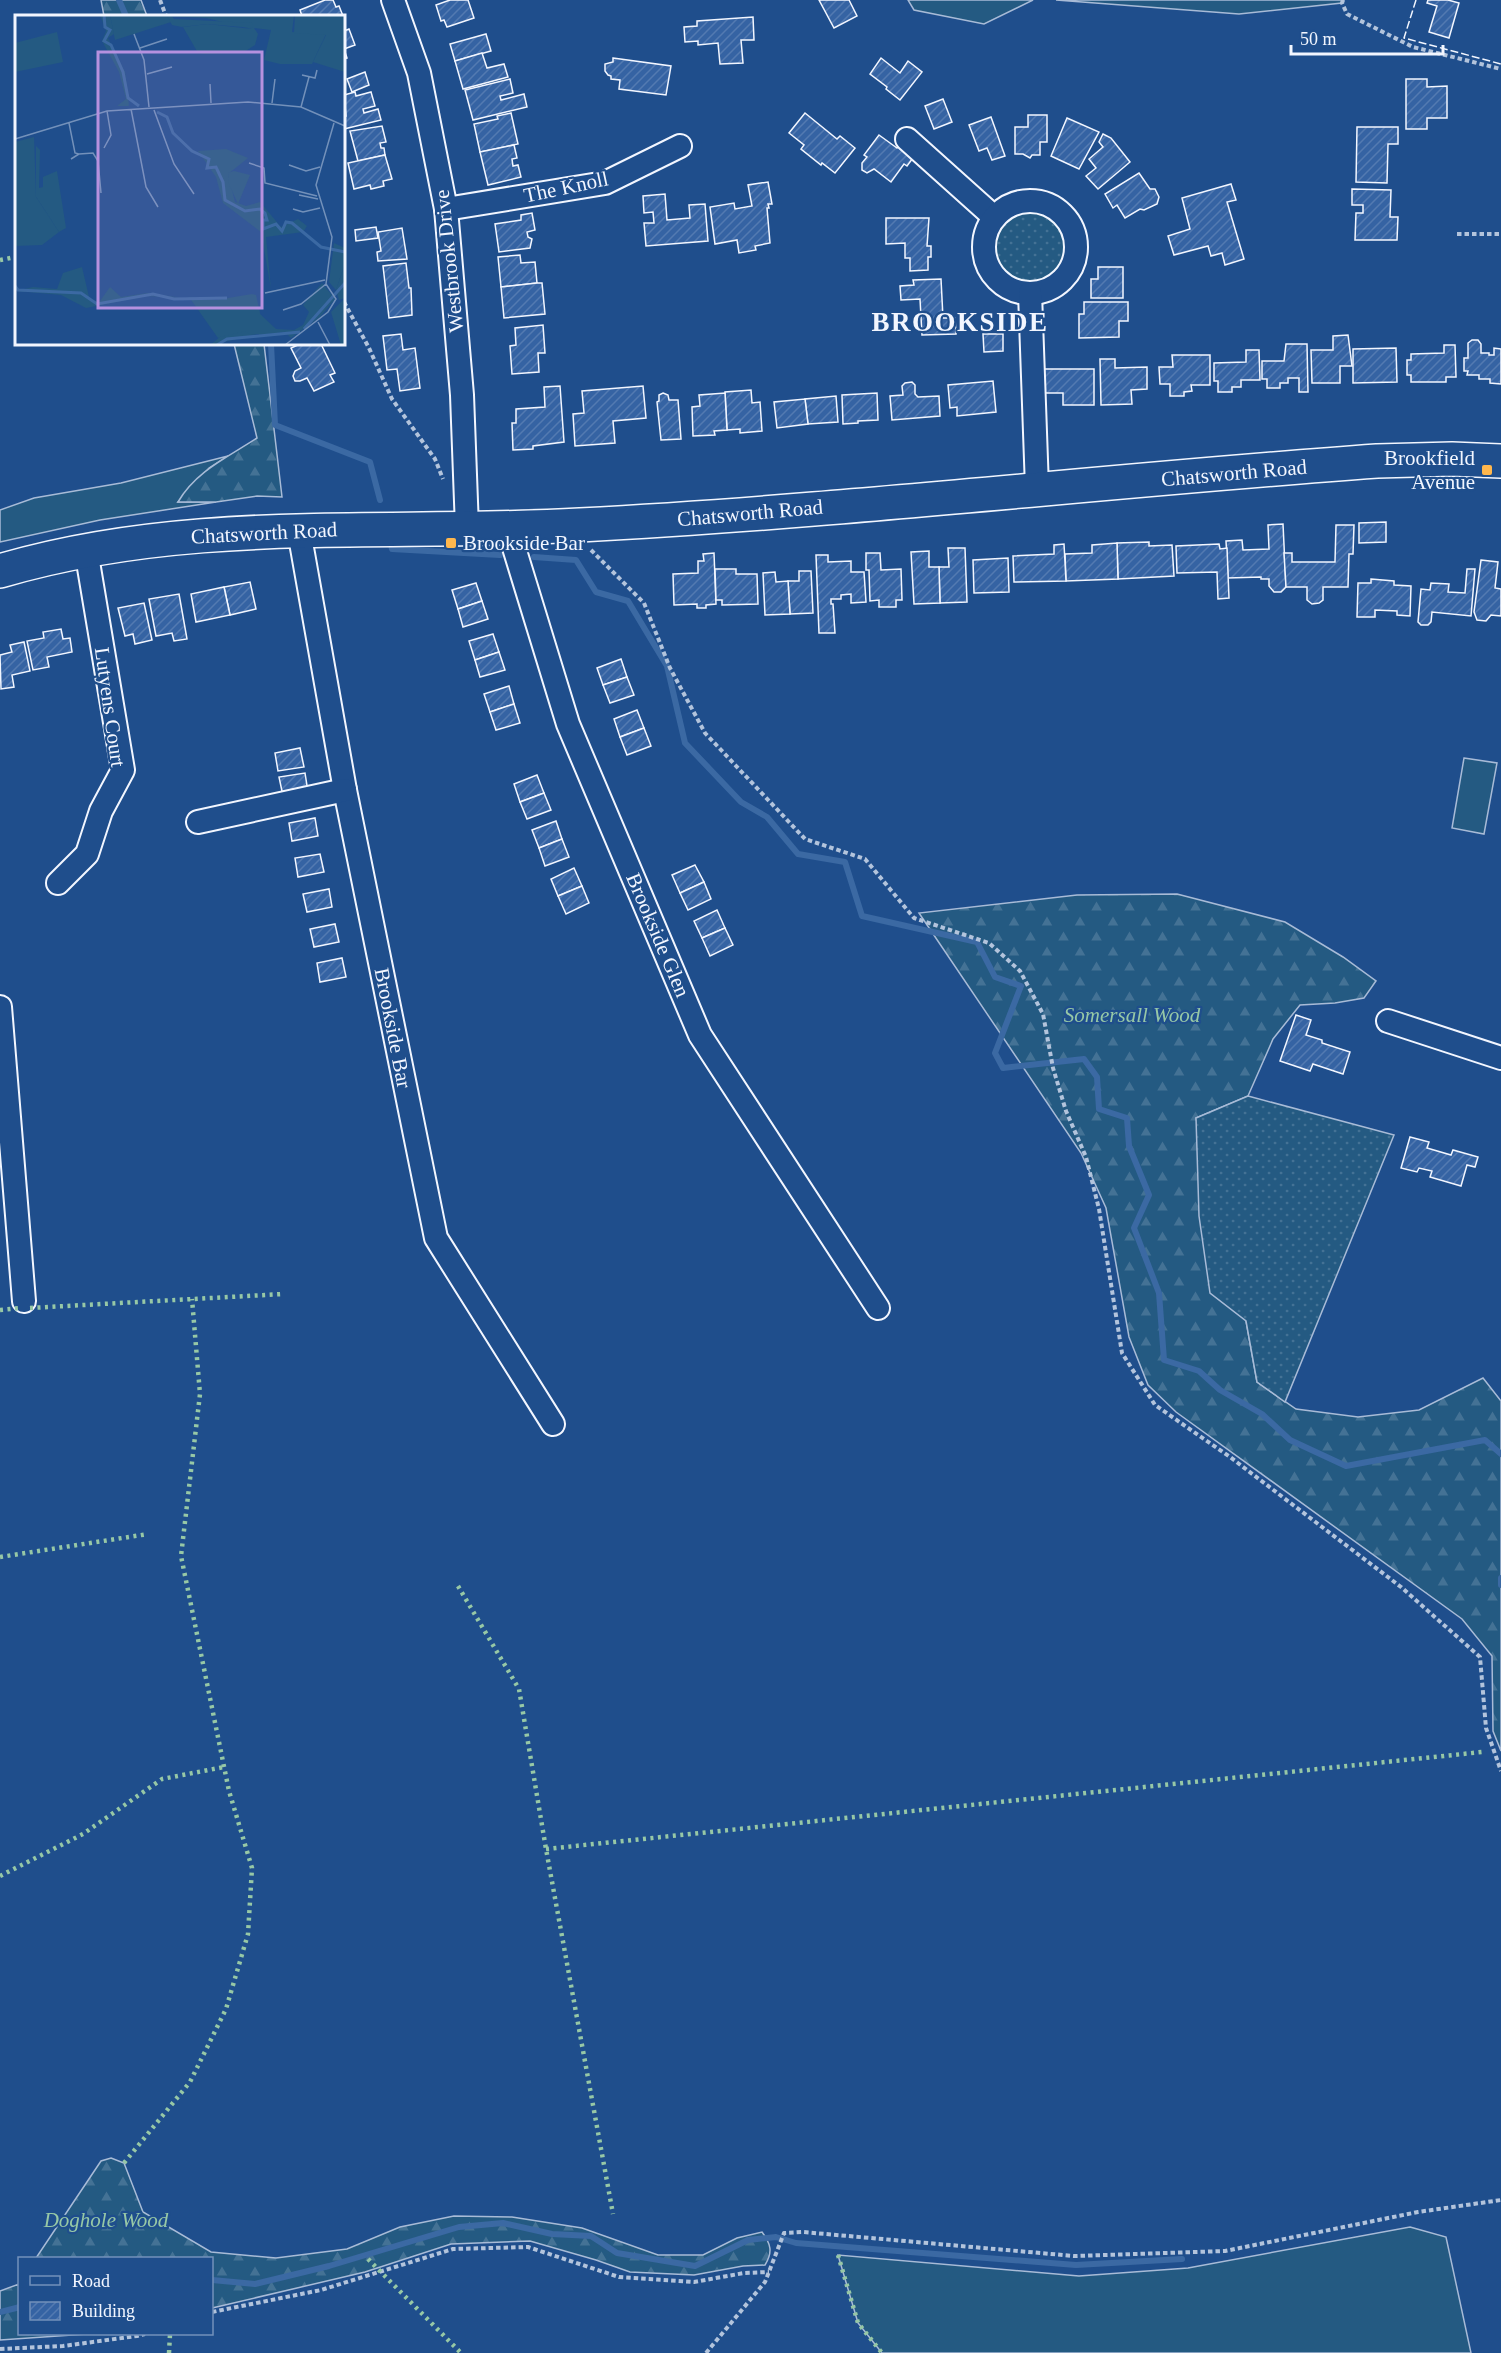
<svg xmlns="http://www.w3.org/2000/svg" width="1501" height="2353" font-family="'Times New Roman',serif">
  <defs>
    <pattern id="forest-firs" width="22" height="20" patternUnits="userSpaceOnUse" patternTransform="scale(1.5)"><rect width="22" height="20" fill="#245a82"/><path d="M5 1l3.5 6h-7zM16 11l3.5 6h-7z" fill="#447295"/></pattern>
    <pattern id="garden-dots" width="8" height="8" patternUnits="userSpaceOnUse" patternTransform="scale(1.5)"><rect width="8" height="8" fill="#245a82"/><path d="M2 2h.1M6 6h.1" fill="none" stroke="#447295" stroke-width="1.8" stroke-linecap="round"/></pattern>
    <pattern id="building-hatch" width="6" height="6" patternUnits="userSpaceOnUse" patternTransform="scale(1.5)"><rect width="6" height="6" fill="#3563a3"/><path d="M-1 1l2-2M0 6l6-6M5 7l2-2" fill="none" stroke="#537ab1"/></pattern>
  </defs>
  <rect width="100%" height="100%" fill="#1f4e8c"/>
  <g fill="#245a82" stroke="#a8bbd7" stroke-width="1.5">
    <polygon points="908,0 1033,0 984,24 914,10"/>
    <polygon points="1056,0 1344,0 1342,3 1239,14"/>
    <polygon points="228,456 209,468 178,502 216,502 100,520 0,542 0,510 34,498 121,483"/>
    <polygon points="1464,758 1497,763 1484,834 1452,828"/>
    <polygon points="1410,2227 1446,2237 1471,2353 882,2353 858,2323 838,2255 1079,2276 1188,2268"/>
  </g>
  <g fill="url(#forest-firs)" stroke="#a8bbd7" stroke-width="1.5">
    <polygon points="101,0 141,0 147,16 104,16"/>
    <path d="M234 344H264L282 497 257 496 216 502H178C196 471 228 457 257 438Z"/>
    <polygon points="1177,894 1285,922 1343,957 1376,981 1364,998 1335,1003 1300,1005 1273,1039 1248,1096 1196,1118 1246,1321 1257,1382 1296,1409 1358,1417 1419,1410 1483,1378 1501,1401 1501,1751 1493,1731 1492,1656 1462,1619 1176,1412 1148,1385 1129,1337 1106,1208 1081,1153 919,913 1077,895"/>
    <path d="M111 2158 124 2163 143 2212 211 2252 276 2258 347 2249 400 2227 454 2216 512 2217 582 2228 658 2255H703L737 2238 762 2232C771 2244 773 2252 765 2265L743 2266 694 2275 630 2272 596 2260 530 2241 451 2244 365 2272 212 2308V2258H36L101 2161Z"/>
    <polygon points="19,2284 20,2334 87,2334 0,2340 0,2291"/>
  </g>
  <g fill="url(#garden-dots)" stroke="#a8bbd7" stroke-width="1.5">
    <circle cx="1029" cy="246" r="37"/>
    <polygon points="1248,1096 1394,1135 1285,1402 1257,1382 1246,1321 1210,1293 1199,1216 1196,1118"/>
  </g>
  <g fill="none" stroke-linecap="round" stroke-linejoin="round">
    <g stroke="#3b69a3" stroke-width="6">
      <polyline points="119,0 126,16"/>
      <polyline points="271,344 275,425 370,462 380,500"/>
      <polyline points="390,540 392,549 500,555"/>
      <polyline points="534,557 576,560 596,592 628,601 667,666 685,743 741,802 767,817 798,854 845,862 862,916 977,942 995,977 1021,986 995,1053 1003,1068 1084,1059 1097,1077 1099,1109 1127,1118 1129,1146 1149,1195 1134,1228 1159,1293 1164,1360 1199,1371 1220,1390 1262,1414 1290,1440 1346,1466 1485,1440 1501,1454"/>
      <polyline points="1501,1578 1501,1585"/>
      <polyline points="212,2280 255,2284 329,2266 459,2227 503,2223 552,2234 591,2236 617,2253 695,2266 748,2240 776,2237 796,2243 1076,2265 1182,2259"/>
      <polyline points="0,2312 20,2307"/>
    </g>
  </g>
  <g fill="url(#building-hatch)" stroke="#f2f6ff" stroke-width="1.5">
    <polygon points="325,0 333,0 336,7 339,6 343,16 302,16 300,10"/>
    <polygon points="450,0 468,0 474,18 447,27 444,20 441,21 436,5"/>
    <polygon points="819,0 849,0 857,16 834,28"/>
    <polygon points="1428,0 1448,0 1459,3 1449,38 1429,32 1437,6 1427,3"/>
    <polygon points="753,17 754,40 741,40 743,63 720,64 718,43 698,45 698,41 685,42 684,27 697,26 697,21"/>
    <polygon points="349,29 355,45 344,49 347,58 344,59 344,31"/>
    <polygon points="486,34 491,51 455,61 450,44"/>
    <polygon points="482,53 487,68 504,64 508,77 463,89 455,61"/>
    <polygon points="613,58 671,66 666,95 619,89 620,80 611,79 611,76 608,75 605,71 605,64 613,62"/>
    <polygon points="881,58 900,73 908,61 922,72 900,100 886,89 887,87 870,74"/>
    <polygon points="365,72 369,85 352,92 347,79"/>
    <polygon points="510,79 513,93 500,96 501,100 524,94 527,107 473,120 465,90"/>
    <polygon points="1406,79 1427,79 1427,87 1447,86 1447,118 1427,118 1427,129 1406,129"/>
    <polygon points="355,92 356,96 371,92 375,106 363,109 364,113 378,109 381,120 344,129 344,116 346,116 344,95"/>
    <polygon points="943,99 952,122 934,129 925,106"/>
    <polygon points="511,113 518,144 480,152 474,124 498,119 497,116"/>
    <polygon points="805,113 837,139 840,136 855,148 835,173 822,163 821,165 801,149 804,145 789,133"/>
    <polygon points="1028,115 1047,115 1047,142 1040,142 1040,155 1032,155 1030,158 1023,154 1015,154 1015,127 1028,127"/>
    <polygon points="991,117 1005,156 992,160 987,148 979,151 969,125"/>
    <polygon points="1067,118 1099,132 1079,169 1051,156"/>
    <polygon points="382,126 386,142 380,143 381,148 384,148 385,155 358,161 350,131"/>
    <polygon points="1357,127 1398,127 1398,144 1388,144 1387,183 1356,182"/>
    <polygon points="1103,134 1111,138 1130,162 1098,189 1086,176 1096,168 1089,159 1103,147 1099,142"/>
    <polygon points="879,135 897,148 901,143 916,154 907,166 904,164 891,182 874,169 867,173 862,170 862,163 867,157 864,155"/>
    <polygon points="514,145 517,158 512,159 513,166 518,165 521,177 488,185 480,152"/>
    <polygon points="385,155 392,179 383,181 384,186 371,189 370,185 354,189 348,163"/>
    <polygon points="1139,173 1150,189 1155,189 1159,197 1157,204 1144,210 1140,209 1125,218 1117,205 1113,208 1105,194"/>
    <polygon points="768,182 772,204 768,204 769,208 767,208 770,243 755,246 756,250 739,253 737,240 715,244 710,207 734,203 735,209 752,206 748,185"/>
    <polygon points="1231,184 1236,200 1227,202 1244,259 1225,265 1222,253 1211,256 1208,246 1174,255 1168,236 1190,229 1182,198"/>
    <polygon points="1352,189 1391,190 1390,217 1398,217 1397,240 1355,240 1356,213 1363,213 1363,205 1352,205"/>
    <polygon points="665,194 667,220 690,218 689,205 705,204 708,241 646,246 644,223 654,223 653,212 644,213 643,196"/>
    <polygon points="532,213 535,230 527,232 528,237 532,239 530,248 499,252 495,224 521,220 521,215"/>
    <polygon points="886,218 929,218 927,246 931,246 931,257 928,257 928,270 910,271 910,258 905,258 905,243 886,244"/>
    <polygon points="376,227 378,238 356,241 355,230"/>
    <polygon points="402,228 407,259 378,261 377,252 381,251 378,232"/>
    <polygon points="520,255 521,263 535,262 537,283 501,287 498,257"/>
    <polygon points="406,263 409,288 411,288 412,315 389,318 383,266"/>
    <polygon points="1098,267 1123,267 1123,298 1091,298 1091,279 1098,279"/>
    <polygon points="941,279 943,318 955,318 956,334 922,335 920,299 901,300 900,286 914,285 913,280"/>
    <polygon points="537,283 542,283 545,314 504,318 501,287"/>
    <polygon points="1084,302 1128,302 1128,321 1119,321 1119,337 1079,338 1079,314 1084,314"/>
    <polygon points="543,325 545,353 538,353 539,372 512,374 510,346 516,345 515,328"/>
    <polygon points="401,334 403,350 415,348 420,388 400,391 397,369 387,370 383,336"/>
    <polygon points="983,334 1003,334 1003,351 984,352"/>
    <polygon points="1348,335 1352,366 1340,366 1340,383 1312,383 1311,350 1333,350 1333,336"/>
    <polygon points="1472,340 1478,340 1481,344 1481,353 1489,353 1489,355 1494,355 1494,348 1501,349 1501,384 1490,383 1490,379 1479,379 1479,375 1467,375 1468,371 1464,371 1464,358 1468,358 1468,343"/>
    <polygon points="300,344 321,344 335,373 330,375 334,382 314,391 307,378 300,381 295,381 293,376 295,371 301,368 291,348"/>
    <polygon points="1286,344 1307,344 1308,392 1299,392 1299,378 1288,378 1288,383 1280,383 1280,388 1267,388 1267,379 1262,379 1262,361 1284,361"/>
    <polygon points="1444,345 1455,345 1456,377 1446,377 1446,382 1411,382 1411,375 1407,375 1407,360 1411,360 1411,354 1444,353"/>
    <polygon points="1396,348 1397,382 1353,383 1353,349"/>
    <polygon points="1246,350 1259,350 1260,380 1241,380 1241,387 1232,387 1232,392 1218,392 1218,381 1214,381 1214,363 1246,362"/>
    <polygon points="1172,355 1210,355 1210,385 1191,385 1192,391 1184,392 1184,396 1170,396 1170,384 1160,384 1159,367 1173,367"/>
    <polygon points="1100,359 1115,359 1115,368 1147,367 1147,389 1131,390 1132,404 1101,405"/>
    <polygon points="1044,369 1094,369 1094,405 1063,405 1063,393 1044,393"/>
    <polygon points="993,381 996,412 957,416 957,407 950,408 948,385"/>
    <polygon points="912,382 915,385 915,394 918,397 939,396 940,416 892,420 890,396 903,395 902,386 905,383"/>
    <polygon points="560,386 564,442 533,446 533,449 513,450 512,423 516,423 516,409 545,407 544,387"/>
    <polygon points="643,386 646,418 613,421 615,443 575,446 573,414 584,413 582,391"/>
    <polygon points="751,390 752,403 760,402 762,431 740,433 740,429 727,430 725,392"/>
    <polygon points="663,393 668,395 669,400 678,400 681,439 661,440 657,402 659,401 659,395"/>
    <polygon points="725,393 727,430 714,431 715,435 693,436 692,407 700,406 699,395"/>
    <polygon points="877,393 878,420 858,421 858,423 843,424 842,395"/>
    <polygon points="836,396 838,422 808,424 805,399"/>
    <polygon points="805,399 808,424 777,428 774,402"/>
    <polygon points="1386,522 1386,542 1359,543 1359,523"/>
    <polygon points="1283,524 1286,587 1281,592 1274,592 1269,586 1269,579 1261,579 1261,577 1228,578 1226,541 1242,540 1243,550 1269,549 1268,525"/>
    <polygon points="1336,525 1354,525 1353,554 1349,554 1348,587 1323,587 1323,600 1319,603 1312,604 1307,600 1307,587 1286,587 1284,553 1292,553 1292,562 1335,562"/>
    <polygon points="1149,542 1149,546 1172,545 1174,576 1118,579 1117,543"/>
    <polygon points="1117,543 1118,579 1066,581 1065,554 1092,553 1092,545"/>
    <polygon points="1064,544 1066,581 1014,582 1013,556 1054,554 1054,545"/>
    <polygon points="1219,544 1220,549 1227,548 1229,598 1218,599 1217,572 1177,573 1176,546"/>
    <polygon points="948,548 965,548 967,602 940,603 939,567 949,567"/>
    <polygon points="929,551 929,567 939,567 940,603 914,604 911,552"/>
    <polygon points="714,553 716,604 706,605 706,608 697,608 697,604 674,605 673,574 698,573 698,561 704,561 703,554"/>
    <polygon points="866,553 880,553 881,570 901,569 902,600 896,600 896,607 879,607 879,600 870,601 869,570 866,570"/>
    <polygon points="816,555 828,555 828,562 851,561 851,572 864,572 866,602 851,603 851,594 841,595 841,599 831,599 831,604 833,604 835,633 819,633"/>
    <polygon points="1008,558 1009,592 974,593 973,560"/>
    <polygon points="1481,560 1498,562 1495,588 1501,589 1501,616 1491,615 1486,621 1477,620 1474,612"/>
    <polygon points="715,569 736,569 736,574 757,574 758,604 722,605 722,600 716,600"/>
    <polygon points="1467,569 1475,569 1471,616 1432,612 1431,622 1428,625 1421,625 1418,622 1421,589 1430,590 1431,583 1449,584 1448,592 1465,593"/>
    <polygon points="799,571 811,571 813,613 790,614 788,581 799,581"/>
    <polygon points="775,572 776,582 788,581 790,614 765,615 763,573"/>
    <polygon points="1371,579 1394,581 1394,585 1411,586 1410,616 1397,615 1397,611 1375,610 1375,617 1357,617 1358,583 1371,583"/>
    <polygon points="250,582 256,609 230,615 224,587"/>
    <polygon points="476,583 482,601 458,609 452,590"/>
    <polygon points="224,587 230,615 196,622 191,594"/>
    <polygon points="179,594 187,639 174,641 172,633 156,636 149,599"/>
    <polygon points="482,601 488,619 463,627 458,609"/>
    <polygon points="144,603 152,640 135,644 133,634 125,636 118,608"/>
    <polygon points="61,629 63,639 70,638 72,652 47,657 49,667 33,670 27,641 44,638 43,632"/>
    <polygon points="493,634 499,652 475,660 469,641"/>
    <polygon points="24,642 30,671 12,675 14,687 1,689 0,655 12,652 10,645"/>
    <polygon points="499,652 505,670 480,677 475,660"/>
    <polygon points="621,659 627,677 603,685 597,668"/>
    <polygon points="627,677 634,695 610,703 603,685"/>
    <polygon points="509,686 514,704 490,712 484,694"/>
    <polygon points="514,704 520,723 496,730 490,712"/>
    <polygon points="637,710 644,728 620,737 614,719"/>
    <polygon points="644,728 651,746 627,755 620,737"/>
    <polygon points="300,748 304,767 278,771 275,753"/>
    <polygon points="305,773 308,792 283,796 279,777"/>
    <polygon points="537,775 544,793 520,802 514,784"/>
    <polygon points="544,793 551,810 527,819 520,802"/>
    <polygon points="315,818 318,836 292,841 289,823"/>
    <polygon points="556,821 562,839 539,848 532,830"/>
    <polygon points="562,839 569,857 545,866 539,848"/>
    <polygon points="320,854 324,872 298,877 295,858"/>
    <polygon points="695,865 704,882 680,893 672,875"/>
    <polygon points="574,868 582,886 558,896 551,879"/>
    <polygon points="704,882 711,899 688,910 680,893"/>
    <polygon points="582,886 589,903 566,914 558,896"/>
    <polygon points="329,889 332,907 307,912 303,894"/>
    <polygon points="717,910 725,928 702,938 694,921"/>
    <polygon points="335,924 339,942 314,947 310,929"/>
    <polygon points="725,928 733,945 710,956 702,938"/>
    <polygon points="342,958 346,977 320,982 317,963"/>
    <polygon points="1296,1015 1311,1020 1306,1035 1322,1040 1322,1043 1350,1052 1343,1074 1313,1064 1310,1071 1280,1061"/>
    <polygon points="1410,1137 1429,1142 1427,1148 1451,1155 1453,1150 1478,1157 1475,1167 1467,1165 1461,1186 1430,1177 1432,1171 1419,1168 1417,1172 1401,1168"/>
  </g>
  <g fill="none" stroke-linecap="round" stroke-linejoin="round">
    <g stroke="#f2f6ff" stroke-width="26">
      <g id="minor">
        <polyline points="393,0 419,73 446,209 462,395 467,528"/>
        <polyline points="907,139 994,217"/>
        <circle cx="1030" cy="247" r="46"/>
        <polyline points="446,209 605,183 680,146"/>
        <polyline points="1030,293 1037,488"/>
        <polyline points="508,528 568,724 700,1035 878,1308"/>
        <polyline points="299,531 345,790 436,1238 553,1424"/>
        <polyline points="198,822 345,790"/>
        <polyline points="58,883 87,854 101,811 123,770 86,550"/>
        <polyline points="0,1007 24,1301"/>
        <polyline points="1388,1021 1501,1058"/>
      </g>
    </g>
    <g stroke="#f2f6ff" stroke-width="36">
      <path id="highway" d="M0 571C189 515 386 536 580 525 846 511 1111 480 1377 461L1452 459 1501 461"/>
    </g>
    <g stroke="#b3c4dc" stroke-width="4" stroke-dasharray="4.5 3" stroke-linecap="butt">
      <polyline points="160,0 166,16"/>
      <polyline points="1343,0 1342,3 1347,14 1413,47 1501,69"/>
      <polyline points="1457,234 1501,234"/>
      <polyline points="344,302 369,348 392,399 435,459 443,479"/>
      <polyline points="591,550 644,603 670,668 705,733 805,839 865,859 914,918 989,943 1020,971 1043,1014 1053,1068 1066,1111 1086,1157 1099,1209 1122,1353 1155,1405 1230,1457 1401,1587 1480,1657 1486,1728 1501,1771"/>
      <polyline points="212,2312 321,2290 453,2249 528,2247 619,2277 694,2282 744,2273 769,2272"/>
      <polyline points="0,2349 63,2346 137,2336 145,2334"/>
      <polyline points="706,2353 765,2282 784,2233 803,2232 1074,2256 1225,2251 1418,2212 1501,2200"/>
    </g>
    <use href="#minor" stroke="#1f4e8c" stroke-width="22"/>
    <use href="#highway" stroke="#1f4e8c" stroke-width="33"/>
    <g stroke="#97c8a6" stroke-width="4.5" stroke-dasharray="3 4.5" stroke-linecap="butt">
      <polyline points="0,260 16,257"/>
      <polyline points="30,1308 283,1294"/>
      <polyline points="0,1310 21,1308"/>
      <polyline points="0,1557 148,1534"/>
      <polyline points="458,1586 519,1689 546,1849 613,2214"/>
      <polyline points="546,1849 1482,1752"/>
      <polyline points="0,1876 83,1834 162,1779 224,1767"/>
      <polyline points="124,2163 190,2082 226,2009 248,1934 252,1868 229,1791 181,1556 200,1394 192,1299"/>
      <polyline points="838,2255 858,2323 882,2353"/>
      <polyline points="368,2259 461,2353"/>
      <polyline points="169,2353 170,2334"/>
    </g>
    <polyline stroke="#f2f6ff" stroke-width="1.5" stroke-dasharray="8 3" stroke-linecap="butt" points="1416,0 1404,38 1501,64"/>
  </g>
  <g fill="#ffb74d" stroke="#1f4e8c" stroke-width="2">
    <rect x="1481" y="464" width="12" height="12" rx="3"/>
    <rect x="445" y="537" width="12" height="12" rx="3"/>
  </g>
  <g text-anchor="middle" dominant-baseline="central" stroke-width="4.5" stroke-linejoin="round" paint-order="stroke">
    <g font-size="21" fill="#f2f6ff" stroke="#1f4e8c">
      <text transform="translate(566 187) rotate(-12)">The Knoll</text>
      <text transform="translate(449 261) rotate(-96)">Westbrook Drive</text>
      <text transform="translate(1234 473) rotate(-5)">Chatsworth Road</text>
      <text transform="translate(750 513) rotate(-5)">Chatsworth Road</text>
      <text transform="translate(264 533) rotate(-3)">Chatsworth Road</text>
      <text transform="translate(110 707) rotate(82)">Lutyens Court</text>
      <text transform="translate(658 935) rotate(67)">Brookside Glen</text>
      <text transform="translate(393 1028) rotate(79)">Brookside Bar</text>
    </g>
    <g font-size="21" fill="#f2f6ff" stroke="#1f4e8c" text-anchor="end">
      <text x="1475" y="458">Brookfield<tspan x="1475" dy="24">Avenue</tspan></text>
      <text x="463" y="543" text-anchor="start">Brookside Bar</text>
    </g>
    <g font-size="21" font-style="italic" fill="#97c8a6" stroke="#1f4e8c">
      <text x="1132" y="1015">Somersall Wood</text>
      <text x="106" y="2220">Doghole Wood</text>
    </g>
    <g font-size="27" font-weight="bold" letter-spacing="1.5" fill="#f2f6ff" stroke="#1f4e8c">
      <text x="960" y="322">BROOKSIDE</text>
    </g>
  </g>
  <g transform="translate(15 15)">
    <rect width="330" height="330" fill="#1f4e8c"/>
    <path d="M95 0H279L277 17 311 19 297 49H265L249 45 256 15 239 13 243 19 240 30 229 37 190 39 183 38 168 12 192 9 237 14 191 3 152 1 156 7 100 25ZM42 17 48 47 0 57V28ZM237 279 241 280 245 298V319L203 323 174 282 201 285Z" fill="#245a82"/>
    <path d="M85 0H95L99 19 93 23 110 57 114 91H102L111 84 104 57 87 26 91 16ZM156 0 159 4 237 8 238 13 192 9 167 12 157 10 152 1ZM21 131 25 135 24 173 28 172V162L42 156 51 213 44 217 21 182ZM211 134 233 143 213 159 220 187 231 191 245 187 266 212 283 204 292 211 288 217 251 222 256 274 246 217 208 188 201 162 183 136ZM319 228 330 233V249L321 275 314 267ZM67 252 74 282 78 286H85L95 272 106 282 133 278 167 283 132 281 71 293 46 280 2 276 18 272 42 274 48 258ZM307 268 320 284 305 302 276 323 270 317 244 320V298L261 314 279 315 288 310 294 297 288 290ZM330 283V330H326L316 297ZM231 316 236 321 195 330 205 322Z" fill="#245a82"/>
    <path d="M280 0H330V57L298 47 311 20 279 18ZM19 122 21 182 44 217 27 230 0 231V127ZM330 249V283L324 285 321 275Z" fill="#245a82"/>
    <path d="M219 156 235 160 223 189 214 169 213 158Z" fill="#245a82"/>
    <path fill="none" stroke="#3b69a3" stroke-width="3" d="M89 0 90 12 95 15 89 26 96 30 108 57 113 83 124 91M142 97 152 102 158 118 177 136 194 144 192 153 201 152 208 167 210 185 230 196 245 194 250 198 252 205H248V214L261 209 267 216 271 207 277 208 306 232 330 237M0 271 3 275 66 278 82 289 138 279 159 284 212 283M289 314 330 268M202 330 212 324 285 317"/>
    <path fill="none" stroke="#7391ba" stroke-width="1.5" d="M119 19 129 45 134 92M125 33 152 24M132 59 157 52M287 60 300 63 302 55M195 69 196 88M257 88 260 64M286 92 294 62M116 94 131 172 143 192M139 95 159 149 179 179M54 108 60 138 64 139 56 144M0 124 92 96 233 87 286 92 330 111M89 133 96 120 92 96M64 139 78 138 83 146 86 178M234 148 249 153 250 168 302 181M274 150 291 156 305 152M284 180 303 184M278 194 288 197 305 193M250 278 310 265M268 295 286 289 311 269M303 307 315 330M270 330 313 297 321 284 311 269 317 222 301 170 319 108"/>
    <path fill="#b691df" fill-opacity="0.15" stroke="#b691df" stroke-width="3" d="M83 37H247V293H83Z"/>
    <rect width="330" height="330" fill="none" stroke="#f2f6ff" stroke-width="3"/>
  </g>
  <rect x="18" y="2257" width="195" height="78" fill="#1f4e8c" stroke="#7391ba" stroke-width="1.5"/>
  <rect x="30" y="2276" width="30" height="9" fill="#1f4e8c" stroke="#7391ba" stroke-width="1.5"/>
  <text x="72" y="2287" font-size="18" fill="#f2f6ff">Road</text>
  <rect x="30" y="2302" width="30" height="18" fill="url(#building-hatch)" stroke="#7391ba" stroke-width="1.5"/>
  <text x="72" y="2317" font-size="18" fill="#f2f6ff">Building</text>
  <path d="M1291 45v9h152v-9" fill="none" stroke="#f2f6ff" stroke-width="3"/>
  <text x="1300" y="45" font-size="18" fill="#f2f6ff" stroke="#1f4e8c" stroke-width="4.5" paint-order="stroke">50 m</text>
</svg>
